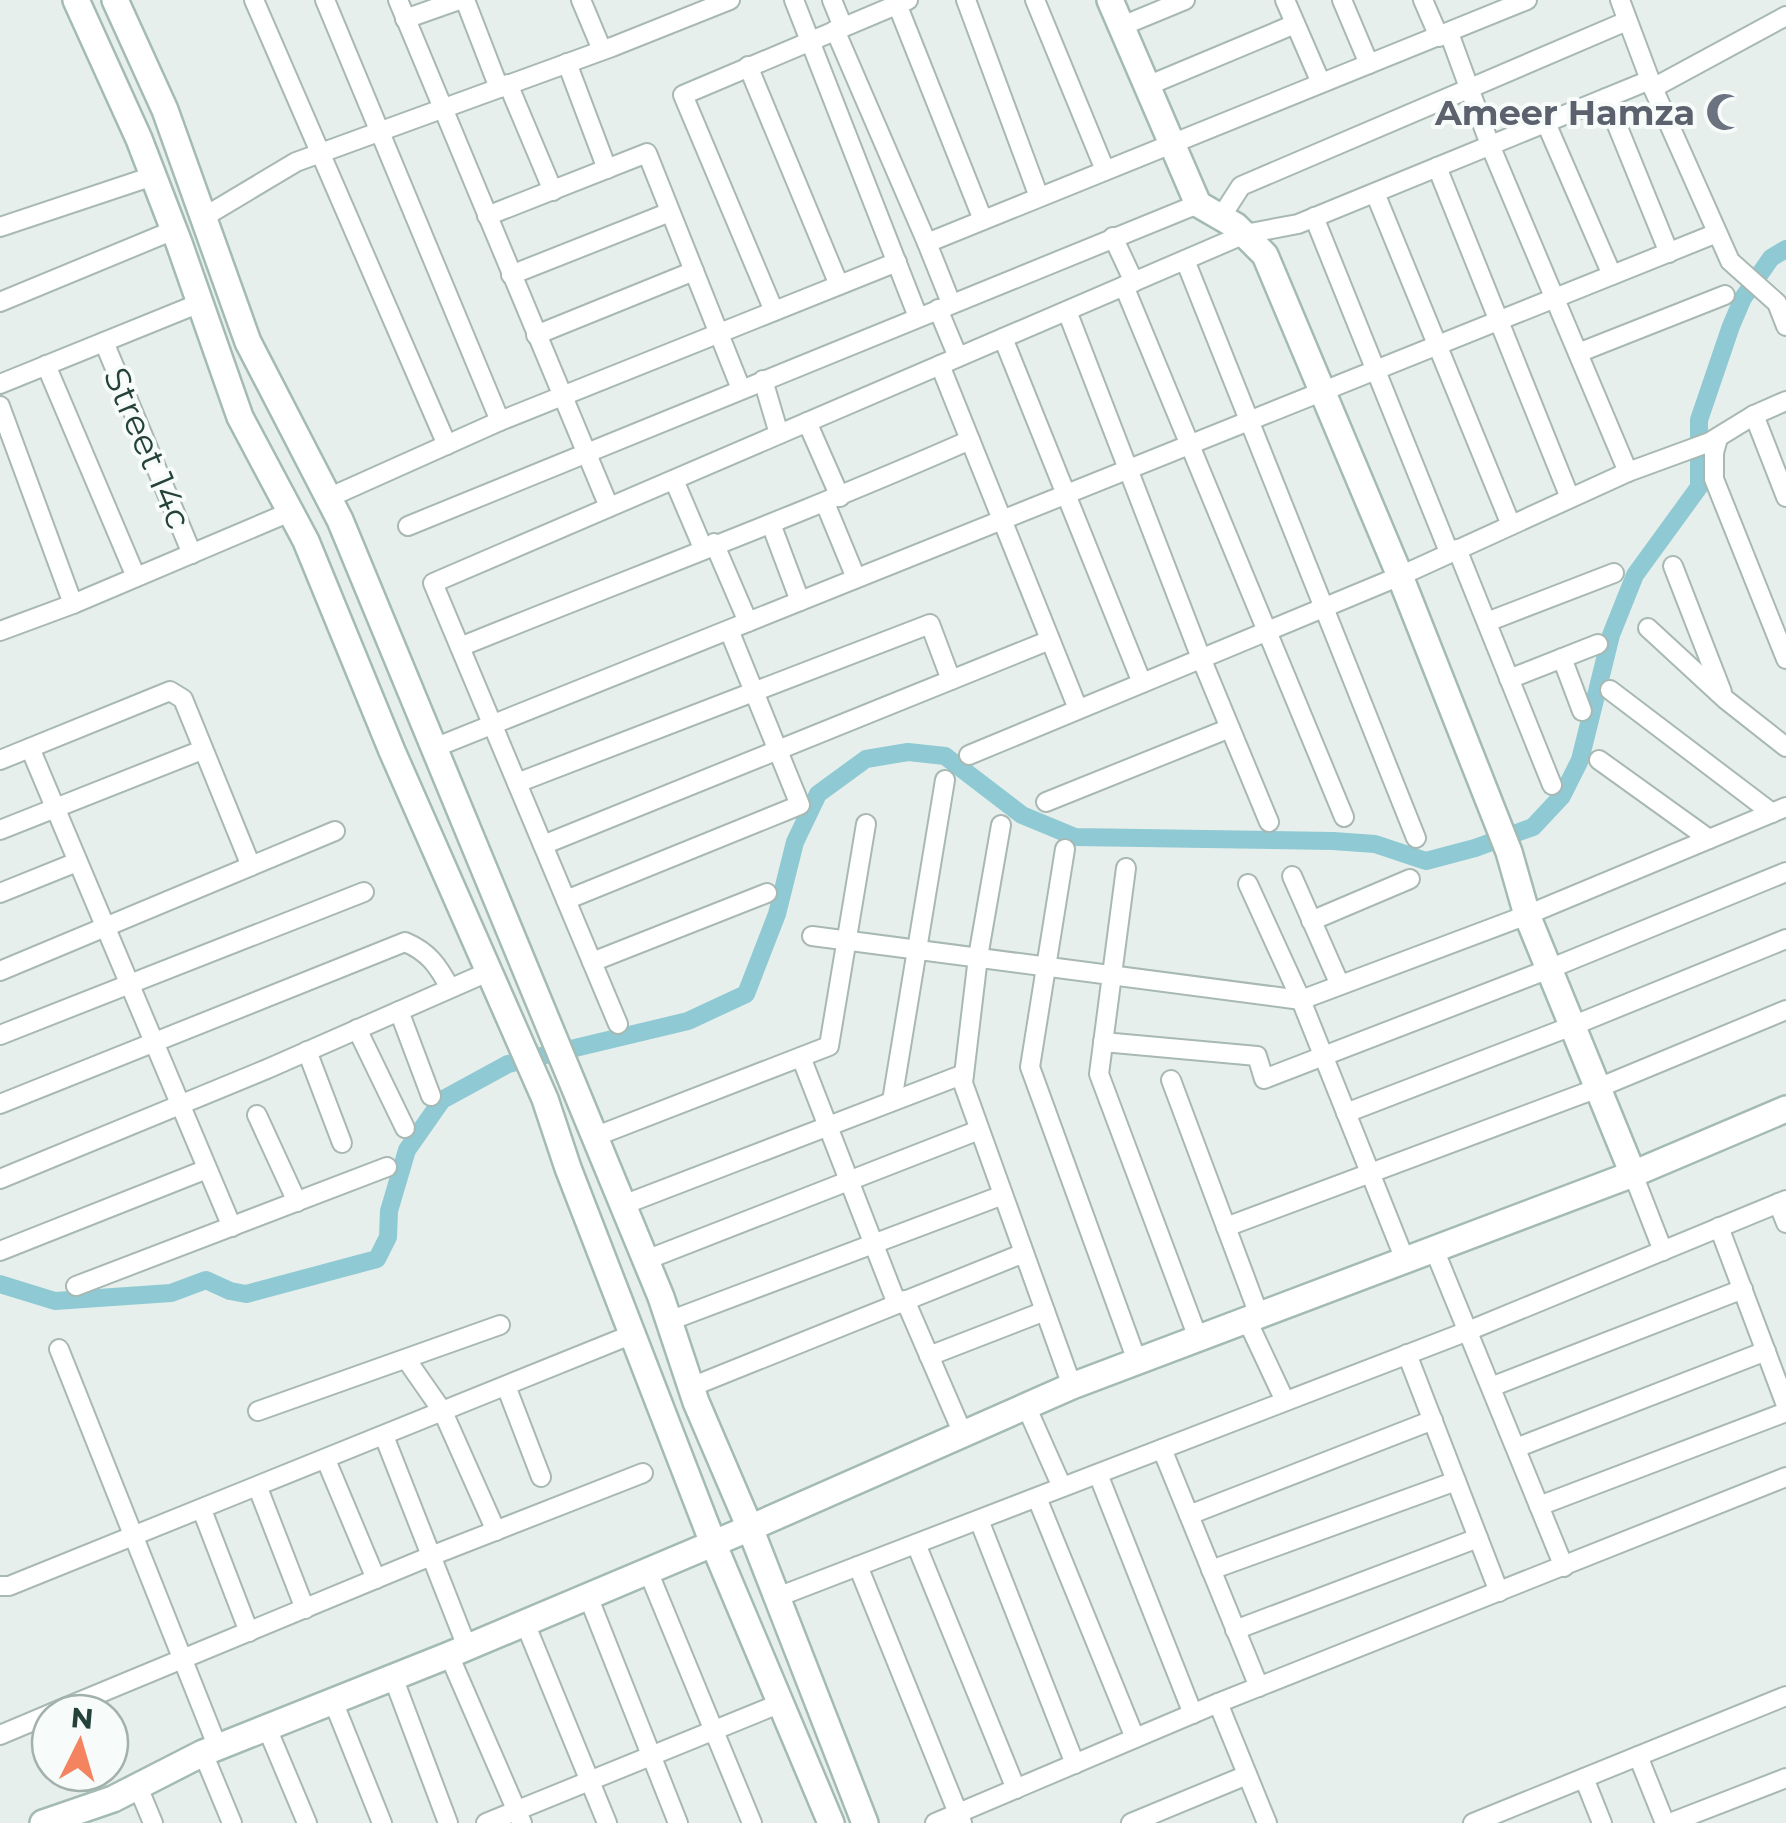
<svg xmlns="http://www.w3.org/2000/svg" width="1786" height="1823" font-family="Montserrat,sans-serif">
  <rect width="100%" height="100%" fill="#e6efeb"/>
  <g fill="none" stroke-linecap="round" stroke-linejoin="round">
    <polyline stroke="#8ec9d4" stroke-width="18" points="0,1284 55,1301 171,1293 206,1280 230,1291 246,1294 377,1259 388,1237 389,1211 407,1150 442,1100 508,1064 688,1021 746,994 777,914 795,842 818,794 866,759 908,752 945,756 1022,815 1075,837 1333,841 1375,844 1426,861 1475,848 1533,827 1562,796 1580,760 1611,635 1635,575 1699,487 1699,420 1731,326 1743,298 1771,258 1786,249"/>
    <g stroke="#a8b8b2" stroke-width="22">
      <g id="street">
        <polyline points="254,0 447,445"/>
        <polyline points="325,0 500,421 328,498"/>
        <polyline points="398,0 609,507"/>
        <polyline points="465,0 499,88"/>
        <polyline points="581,0 602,50"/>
        <polyline points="794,0 918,317"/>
        <polyline points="832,0 843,27"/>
        <polyline points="966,0 1039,197"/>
        <polyline points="1035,0 1105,170"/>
        <polyline points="1285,0 1321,83"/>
        <polyline points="1342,0 1369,64"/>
        <polyline points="1423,0 1439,37"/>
        <polyline points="1620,0 1653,88 1730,261 1777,303 1786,326"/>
        <polyline points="897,4 983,220"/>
        <polyline points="405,19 459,0"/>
        <polyline points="1122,26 1185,0"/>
        <polyline points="835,30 927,243"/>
        <polyline points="1449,33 1490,145 1628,472"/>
        <polyline points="567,63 607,169"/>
        <polyline points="748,66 839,285"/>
        <polyline points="508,84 553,191"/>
        <polyline points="1147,86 1295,24"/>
        <polyline points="1653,88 1786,16"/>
        <polyline points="1606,98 1669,253"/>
        <polyline points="1546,123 1612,275"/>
        <polyline points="1437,167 1570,498"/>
        <polyline points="1375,193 1511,525"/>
        <polyline points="487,216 647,153 741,389"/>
        <polyline points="204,217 296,162 612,47 730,0"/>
        <polyline points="1221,217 1241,186 1627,21"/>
        <polyline points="1314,217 1449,552"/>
        <polyline points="0,227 153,176"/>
        <polyline points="1113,237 1134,282"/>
        <polyline points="1185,260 1416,838"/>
        <polyline points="511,275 670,212"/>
        <polyline points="1124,286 1344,817"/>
        <polyline points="0,302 174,230"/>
        <polyline points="951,303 927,243 1527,0"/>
        <polyline points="938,309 958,357"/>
        <polyline points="774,311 683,95 908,0"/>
        <polyline points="1067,311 1201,658 1269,822"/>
        <polyline points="536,335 694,271"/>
        <polyline points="1003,338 1142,683"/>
        <polyline points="104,342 192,554"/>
        <polyline points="1578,353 1725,295"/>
        <polyline points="46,365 136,577"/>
        <polyline points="940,365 1078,709"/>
        <polyline points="763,380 779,434"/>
        <polyline points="0,384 200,303"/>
        <polyline points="0,406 73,604"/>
        <polyline points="1754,415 1786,497"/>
        <polyline points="500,421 897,262"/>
        <polyline points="807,422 840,497"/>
        <polyline points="1718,438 1714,453 1714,479 1786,659"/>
        <polyline points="674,480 703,548"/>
        <polyline points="825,503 856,578"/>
        <polyline points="771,524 800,601"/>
        <polyline points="408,526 1198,204"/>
        <polyline points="714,543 748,622"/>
        <polyline points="1457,549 1552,785"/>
        <polyline points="1673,566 1722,692"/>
        <polyline points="1487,622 1614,573"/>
        <polyline points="1648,628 1725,699 1786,747"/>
        <polyline points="0,631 73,604 290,512"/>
        <path d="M460 647C630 578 802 514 970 440"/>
        <polyline points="1562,658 1582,711"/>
        <polyline points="1509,679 1598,644"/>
        <polyline points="1610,690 1772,813"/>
        <polyline points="30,748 232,1227"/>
        <polyline points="434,748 1717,233"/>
        <polyline points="969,755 1400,576 1628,472 1710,442 1754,415 1786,401"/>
        <polyline points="0,760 170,691 183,699 251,866"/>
        <polyline points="1599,760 1709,839"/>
        <polyline points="517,783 930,624 951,680"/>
        <polyline points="1046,802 1230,728"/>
        <polyline points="1001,825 978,957 963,1083 1072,1386"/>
        <polyline points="0,830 202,750"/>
        <polyline points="543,845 1050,640"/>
        <polyline points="1065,849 1030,1067 1137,1361"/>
        <polyline points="1126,868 1099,1074 1198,1338"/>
        <polyline points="1292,876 1340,985"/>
        <polyline points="1248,884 1301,1000 1405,1260"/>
        <polyline points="0,893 77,862"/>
        <polyline points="566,900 800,805 729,630"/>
        <polyline points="1311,921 1410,879"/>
        <polyline points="812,936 1301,1000 1527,915 1786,807"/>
        <polyline points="592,962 767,893"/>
        <polyline points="0,971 335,831"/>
        <polyline points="399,1011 431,1096"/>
        <polyline points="618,1024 433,583 1245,234 1298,224 1650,80"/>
        <polyline points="357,1029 405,1128"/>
        <polyline points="0,1035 364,892"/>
        <polyline points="1103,1042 1257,1056 1264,1079 1549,969 1786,872"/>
        <polyline points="307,1051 342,1143"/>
        <polyline points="801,1057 897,1304"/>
        <polyline points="1171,1080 1259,1315"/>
        <polyline points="892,1101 945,780"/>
        <path d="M0 1104 405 942C429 952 438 966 450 988"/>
        <polyline points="1346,1113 1572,1026 1786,939"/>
        <polyline points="257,1115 297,1202"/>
        <polyline points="594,1137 829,1046 866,824"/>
        <polyline points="1633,1174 1663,1251"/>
        <polyline points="0,1179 267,1069 488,972"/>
        <polyline points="1778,1203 1786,1223"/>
        <polyline points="623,1205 964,1074"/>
        <polyline points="1226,1227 1598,1088 1786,1010"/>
        <polyline points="1719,1227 1786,1405"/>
        <polyline points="1434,1249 1564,1567"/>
        <polyline points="0,1251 207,1169"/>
        <polyline points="646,1260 979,1130"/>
        <polyline points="76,1286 387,1167"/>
        <polyline points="905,1300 963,1434"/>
        <polyline points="1247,1320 1285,1401"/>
        <polyline points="669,1321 1003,1195"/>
        <polyline points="59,1349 218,1748"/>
        <polyline points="1407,1354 1499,1592"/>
        <polyline points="929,1356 1045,1311"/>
        <polyline points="406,1359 443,1412 496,1531"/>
        <polyline points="506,1386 541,1477"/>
        <polyline points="691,1387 1024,1253"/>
        <polyline points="1491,1387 1743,1289"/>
        <polyline points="1026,1406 1062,1487"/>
        <polyline points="258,1411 500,1325"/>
        <polyline points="384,1436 467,1647"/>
        <polyline points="1516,1448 1766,1351"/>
        <polyline points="1162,1449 1259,1687"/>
        <polyline points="326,1460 376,1579"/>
        <polyline points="1098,1474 1193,1714"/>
        <polyline points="258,1488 305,1609"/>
        <polyline points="1037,1498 1135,1738"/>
        <polyline points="1539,1506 1786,1412"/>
        <polyline points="202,1510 249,1632"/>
        <polyline points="1189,1515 1433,1420"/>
        <polyline points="979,1520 1075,1764"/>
        <polyline points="916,1544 1016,1789"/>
        <polyline points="858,1566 962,1823"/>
        <polyline points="1211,1570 1456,1481"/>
        <polyline points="648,1571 752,1823"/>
        <polyline points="0,1586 9,1586 633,1334"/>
        <polyline points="588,1596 678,1823"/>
        <polyline points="775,1598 1468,1331 1786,1200"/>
        <polyline points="525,1623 607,1823"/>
        <polyline points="1235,1630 1478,1538"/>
        <polyline points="449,1655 522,1823"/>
        <polyline points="393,1677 448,1823"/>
        <polyline points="333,1701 382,1823"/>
        <polyline points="1218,1703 1267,1823"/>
        <polyline points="52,1713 431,1556 643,1473"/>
        <polyline points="267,1728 307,1823"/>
        <polyline points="0,1735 50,1714"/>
        <polyline points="203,1753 232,1823"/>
        <polyline points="1638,1756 1665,1823"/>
        <polyline points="1584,1778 1602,1823"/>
        <polyline points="138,1787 153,1823"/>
        <polyline points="486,1823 781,1703"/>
        <polyline points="935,1823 1218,1703 1786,1477"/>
        <polyline points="1131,1823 1247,1775"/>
        <polyline points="1473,1823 1786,1696"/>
        <polyline points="1670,1823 1786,1778"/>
      </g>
    </g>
    <g stroke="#a4bbb3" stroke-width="30">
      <g id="secondary">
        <polyline points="76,0 139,139 179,243 240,417 306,541 392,751 545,1099 568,1168 713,1543 831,1823"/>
        <polyline points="115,0 165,110 248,342 340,520 661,1297 696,1402 750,1528 865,1823"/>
        <polyline points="1110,0 1198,204 1236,226 1265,255 1400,576 1509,852 1527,915 1633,1174"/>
        <polyline points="43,1823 113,1799 203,1753 449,1655 750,1528 1072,1386 1633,1174 1786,1109"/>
      </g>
    </g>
    <use href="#street" stroke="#fff" stroke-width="18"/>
    <use href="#secondary" stroke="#fff" stroke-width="25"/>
  </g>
  <defs>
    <g id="mosque-bare" transform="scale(3)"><path d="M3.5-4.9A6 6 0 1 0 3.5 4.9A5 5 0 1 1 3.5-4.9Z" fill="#6b7280" stroke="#f7fbf9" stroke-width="2.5" paint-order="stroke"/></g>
  </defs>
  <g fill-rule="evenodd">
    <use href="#mosque-bare" x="1725" y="112"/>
  </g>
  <g text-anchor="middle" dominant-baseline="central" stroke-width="8" stroke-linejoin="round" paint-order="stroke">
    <g font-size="35" font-weight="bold" fill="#5b616d" stroke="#f7fbf9" text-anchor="end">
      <text x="1695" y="112">Ameer Hamza</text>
    </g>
    <g font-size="35" fill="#24423a" stroke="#f7fbf9">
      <text transform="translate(148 448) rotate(67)">Street 14c</text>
    </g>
  </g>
  <g transform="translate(80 1743) rotate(5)"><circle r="48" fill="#f7fbf9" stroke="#a3b1ad" stroke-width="2.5"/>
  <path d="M0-8L18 38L0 25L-18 38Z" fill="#f4845f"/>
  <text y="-15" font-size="28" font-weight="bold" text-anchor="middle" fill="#24423a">N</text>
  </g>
</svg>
